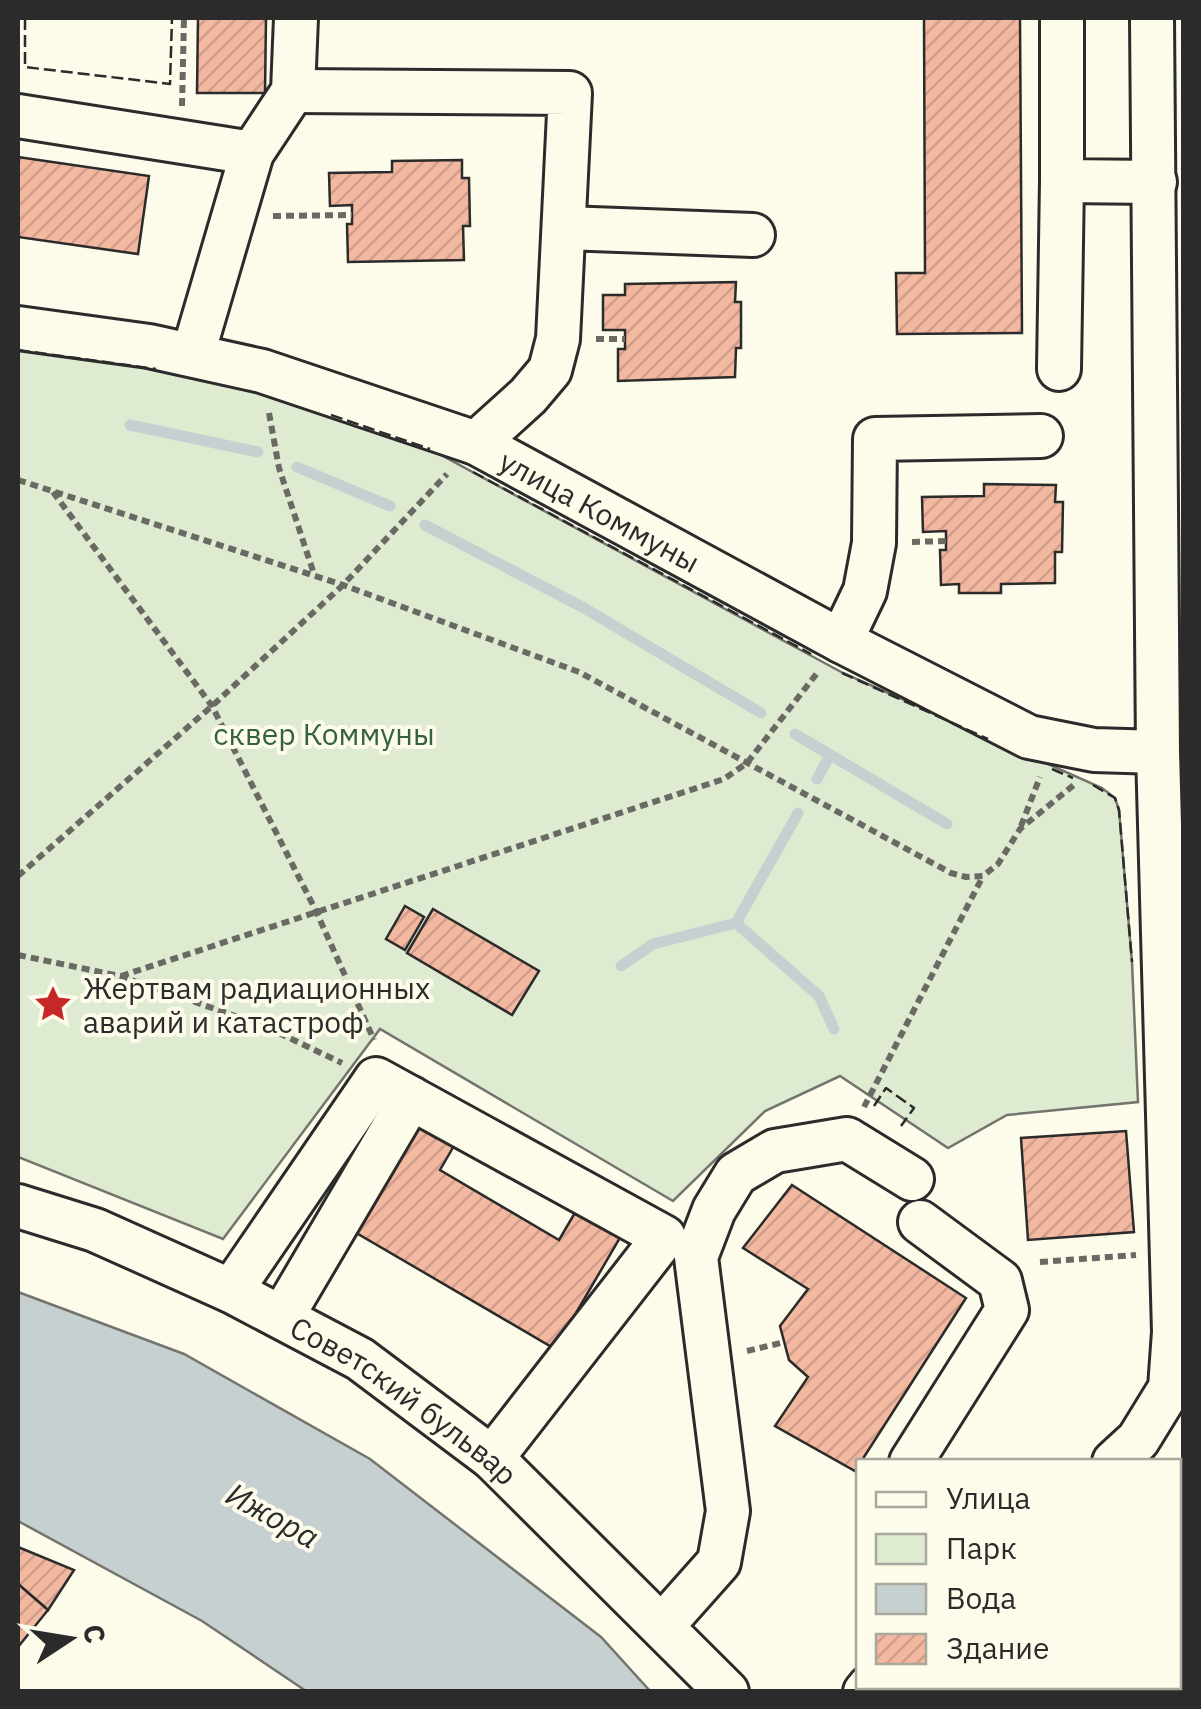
<svg xmlns="http://www.w3.org/2000/svg" width="1201" height="1709" font-family="'IBM Plex Sans',sans-serif">
  <defs>
    <pattern id="building-hatch" width="6" height="6" patternUnits="userSpaceOnUse" patternTransform="scale(2.5)"><rect width="6" height="6" fill="#f2b8a0"/><path d="M-1 1l2-2M0 6l6-6M5 7l2-2" fill="none" stroke="#d09e8a"/></pattern>
  </defs>
  <rect width="100%" height="100%" fill="#fdfbea"/>
  <polygon fill="#deebd1" stroke="#74746e" stroke-width="2.5" points="18,350 179,372 287,401 430,449 843,673 1102,788 1115,798 1119,810 1132,962 1138,1102 1007,1115 948,1148 840,1076 765,1111 673,1201 380,1029 223,1239 18,1157"/>
  <polygon fill="#c7d0d0" stroke="#74746e" stroke-width="2.5" points="18,1292 184,1354 370,1459 601,1637 650,1691 306,1691 202,1621 18,1521"/>
  <g fill="none" stroke-linecap="round" stroke-linejoin="round">
    <g stroke="#c7d0d0" stroke-width="11">
      <polyline points="130,425 258,452"/>
      <polyline points="297,467 390,506"/>
      <polyline points="425,525 584,608 761,713"/>
      <polyline points="795,734 947,824"/>
      <polyline points="817,779 830,755"/>
      <polyline points="736,923 819,996 834,1029"/>
      <polyline points="621,966 653,944 736,923 798,813"/>
    </g>
  </g>
  <g fill="url(#building-hatch)" stroke="#2b2b2b" stroke-width="2.5">
    <polygon points="198,18 266,18 265,93 197,93"/>
    <polygon points="924,18 1020,18 1022,333 897,334 896,273 925,273"/>
    <polygon points="18,157 149,176 138,254 18,237"/>
    <polygon points="462,160 462,178 469,178 470,226 463,226 464,260 348,262 347,224 352,224 352,205 330,206 329,173 392,172 392,161"/>
    <polygon points="736,282 735,302 741,302 741,348 736,348 735,377 618,381 618,349 625,349 625,330 603,330 603,295 625,295 625,284"/>
    <polygon points="984,484 1056,485 1055,502 1063,502 1062,552 1055,552 1055,583 1001,584 1001,593 959,593 959,584 941,585 940,550 946,550 946,531 923,532 922,497 984,496"/>
    <polygon points="405,906 424,917 405,950 386,939"/>
    <polygon points="433,909 539,971 512,1015 407,953"/>
    <polygon points="417,1122 455,1144 440,1170 559,1240 576,1211 621,1236 555,1349 353,1231"/>
    <polygon points="1126,1131 1134,1232 1028,1240 1021,1138"/>
    <polygon points="792,1185 966,1298 855,1471 775,1426 808,1377 789,1360 780,1326 808,1289 743,1248"/>
    <polygon points="1178,1464 1184,1470 1184,1501 1178,1506"/>
    <polygon points="18,1547 74,1570 48,1610 18,1584"/>
    <polygon points="1184,1573 1184,1621 1180,1624 1184,1627 1184,1692 1073,1692 1069,1686 1178,1686 1178,1577"/>
    <polygon points="18,1584 48,1610 18,1647"/>
  </g>
  <g fill="none" stroke-linecap="round" stroke-linejoin="round">
    <g stroke="#2b2b2b" stroke-width="48">
      <g id="minor">
        <polyline points="1062,18 1062,181 1155,182"/>
        <polyline points="293,91 570,93 558,339 550,370 528,396 476,443"/>
        <polyline points="18,116 252,153"/>
        <polyline points="565,228 753,235"/>
        <path id="s1" d="M18 328 149 346 262 371 476 443 841 641 1029 737 1094 750 1158 752"/>
        <polyline points="193,354 252,153 293,91 296,18"/>
        <polyline points="1059,369 1062,181"/>
        <polyline points="841,641 865,591 874,543 875,439 1041,436"/>
        <path id="s2" d="M18 1206 95 1230 231 1291 360 1359 492 1458 727 1692"/>
        <polyline points="231,1291 376,1079 664,1237 492,1458"/>
        <polyline points="282,1317 411,1098"/>
        <polyline points="911,1462 1007,1310 1000,1281 920,1222"/>
        <polyline points="1114,1462 1138,1440 1170,1388 1174,1332 1158,752 1152,18"/>
        <polyline points="1178,1536 1184,1532"/>
        <polyline points="663,1625 719,1562 728,1511 696,1257 714,1210 736,1174 775,1151 847,1139 912,1179"/>
        <polyline points="1027,1686 1032,1692"/>
        <polyline points="865,1692 870,1686"/>
      </g>
    </g>
    <g stroke="#6a6964" stroke-width="6" stroke-dasharray="8 5" stroke-linecap="butt">
      <polyline points="182,106 184,18"/>
      <polyline points="273,216 352,215"/>
      <polyline points="596,339 625,339"/>
      <polyline points="269,413 279,468 314,574"/>
      <polyline points="18,480 343,585 579,672 951,873 966,877 983,876 998,864 1020,829 1075,784"/>
      <polyline points="53,492 212,706 316,911 374,1040"/>
      <polyline points="912,542 946,541"/>
      <polyline points="1021,826 1040,777"/>
      <polyline points="18,876 212,706 343,585 447,474"/>
      <polyline points="18,955 120,976 264,1026 342,1063"/>
      <polyline points="121,976 724,779 747,763 818,672"/>
      <polyline points="864,1107 983,876"/>
      <polyline points="1040,1262 1136,1255"/>
      <polyline points="747,1351 785,1342"/>
    </g>
    <use href="#minor" stroke="#fdfbea" stroke-width="42"/>
    <g stroke="#2b2b2b" stroke-width="2.5" stroke-dasharray="12 5" stroke-linecap="butt">
      <polyline points="25,18 25,67 170,84 172,18"/>
      <polyline points="18,350 156,369"/>
      <polyline points="331,415 430,449"/>
      <polyline points="473,472 811,654"/>
      <polyline points="842,673 988,739"/>
      <polyline points="1052,769 1073,778"/>
      <polyline points="1093,785 1115,798 1119,810 1132,962"/>
      <polyline points="874,1106 886,1088 914,1108 901,1126"/>
    </g>
  </g>
  <defs>
    <g id="sight-bare" transform="scale(3)"><path d="M0-6L1.8-2.2L6-1.7L2.9 1.2L3.7 5.4L0 3.3L-3.7 5.4L-2.9 1.2L-6-1.7L-1.8-2.2Z" fill="#c62828" stroke="#fdfbea" stroke-width="2.5" paint-order="stroke"/></g>
  </defs>
  <g fill-rule="evenodd">
    <use href="#sight-bare" x="53" y="1004"/>
  </g>
  <g text-anchor="middle" dominant-baseline="central" stroke-width="8" stroke-linejoin="round" paint-order="stroke">
    <g font-size="30" fill="#2b2b2b" stroke="#fdfbea">
      <text stroke="none"><textPath href="#s1" startOffset="615">улица Коммуны</textPath></text>
      <text stroke="none"><textPath href="#s2" startOffset="435">Советский бульвар</textPath></text>
    </g>
    <g font-size="30" fill="#34623c" stroke="#fdfbea">
      <text x="324" y="733">сквер Коммуны</text>
    </g>
    <g font-size="30" fill="#2b2b2b" stroke="#fdfbea" text-anchor="start">
      <text x="83" y="987">Жертвам радиационных<tspan x="83" dy="34">аварий и катастроф</tspan></text>
    </g>
    <g font-size="32" font-style="italic" fill="#2b2b2b" stroke="#fdfbea">
      <text transform="translate(273 1515) rotate(29)">Ижора</text>
    </g>
  </g>
  <rect width="1201" height="1709" fill="none" stroke="#2b2b2b" stroke-width="40"/>
  <rect x="856" y="1459" width="325" height="230" fill="#fdfbea" stroke="#a9a89e" stroke-width="2.5"/>
  <rect x="876" y="1492" width="50" height="15" fill="#fdfbea" stroke="#a9a89e" stroke-width="2.5"/>
  <text x="946" y="1509" font-size="30" fill="#2b2b2b">Улица</text>
  <rect x="876" y="1534" width="50" height="30" fill="#deebd1" stroke="#a9a89e" stroke-width="2.5"/>
  <text x="946" y="1559" font-size="30" fill="#2b2b2b">Парк</text>
  <rect x="876" y="1584" width="50" height="30" fill="#c7d0d0" stroke="#a9a89e" stroke-width="2.5"/>
  <text x="946" y="1609" font-size="30" fill="#2b2b2b">Вода</text>
  <rect x="876" y="1634" width="50" height="30" fill="url(#building-hatch)" stroke="#a9a89e" stroke-width="2.5"/>
  <text x="946" y="1659" font-size="30" fill="#2b2b2b">Здание</text>
  <g transform="translate(70 1639) rotate(78)" stroke="#fdfbea" stroke-width="8" paint-order="stroke">
  <path d="M0-8L18 38L0 25L-18 38Z" fill="#2b2b2b"/>
  <text y="-15" font-size="28" font-weight="bold" text-anchor="middle" fill="#2b2b2b">С</text>
  </g>
</svg>
